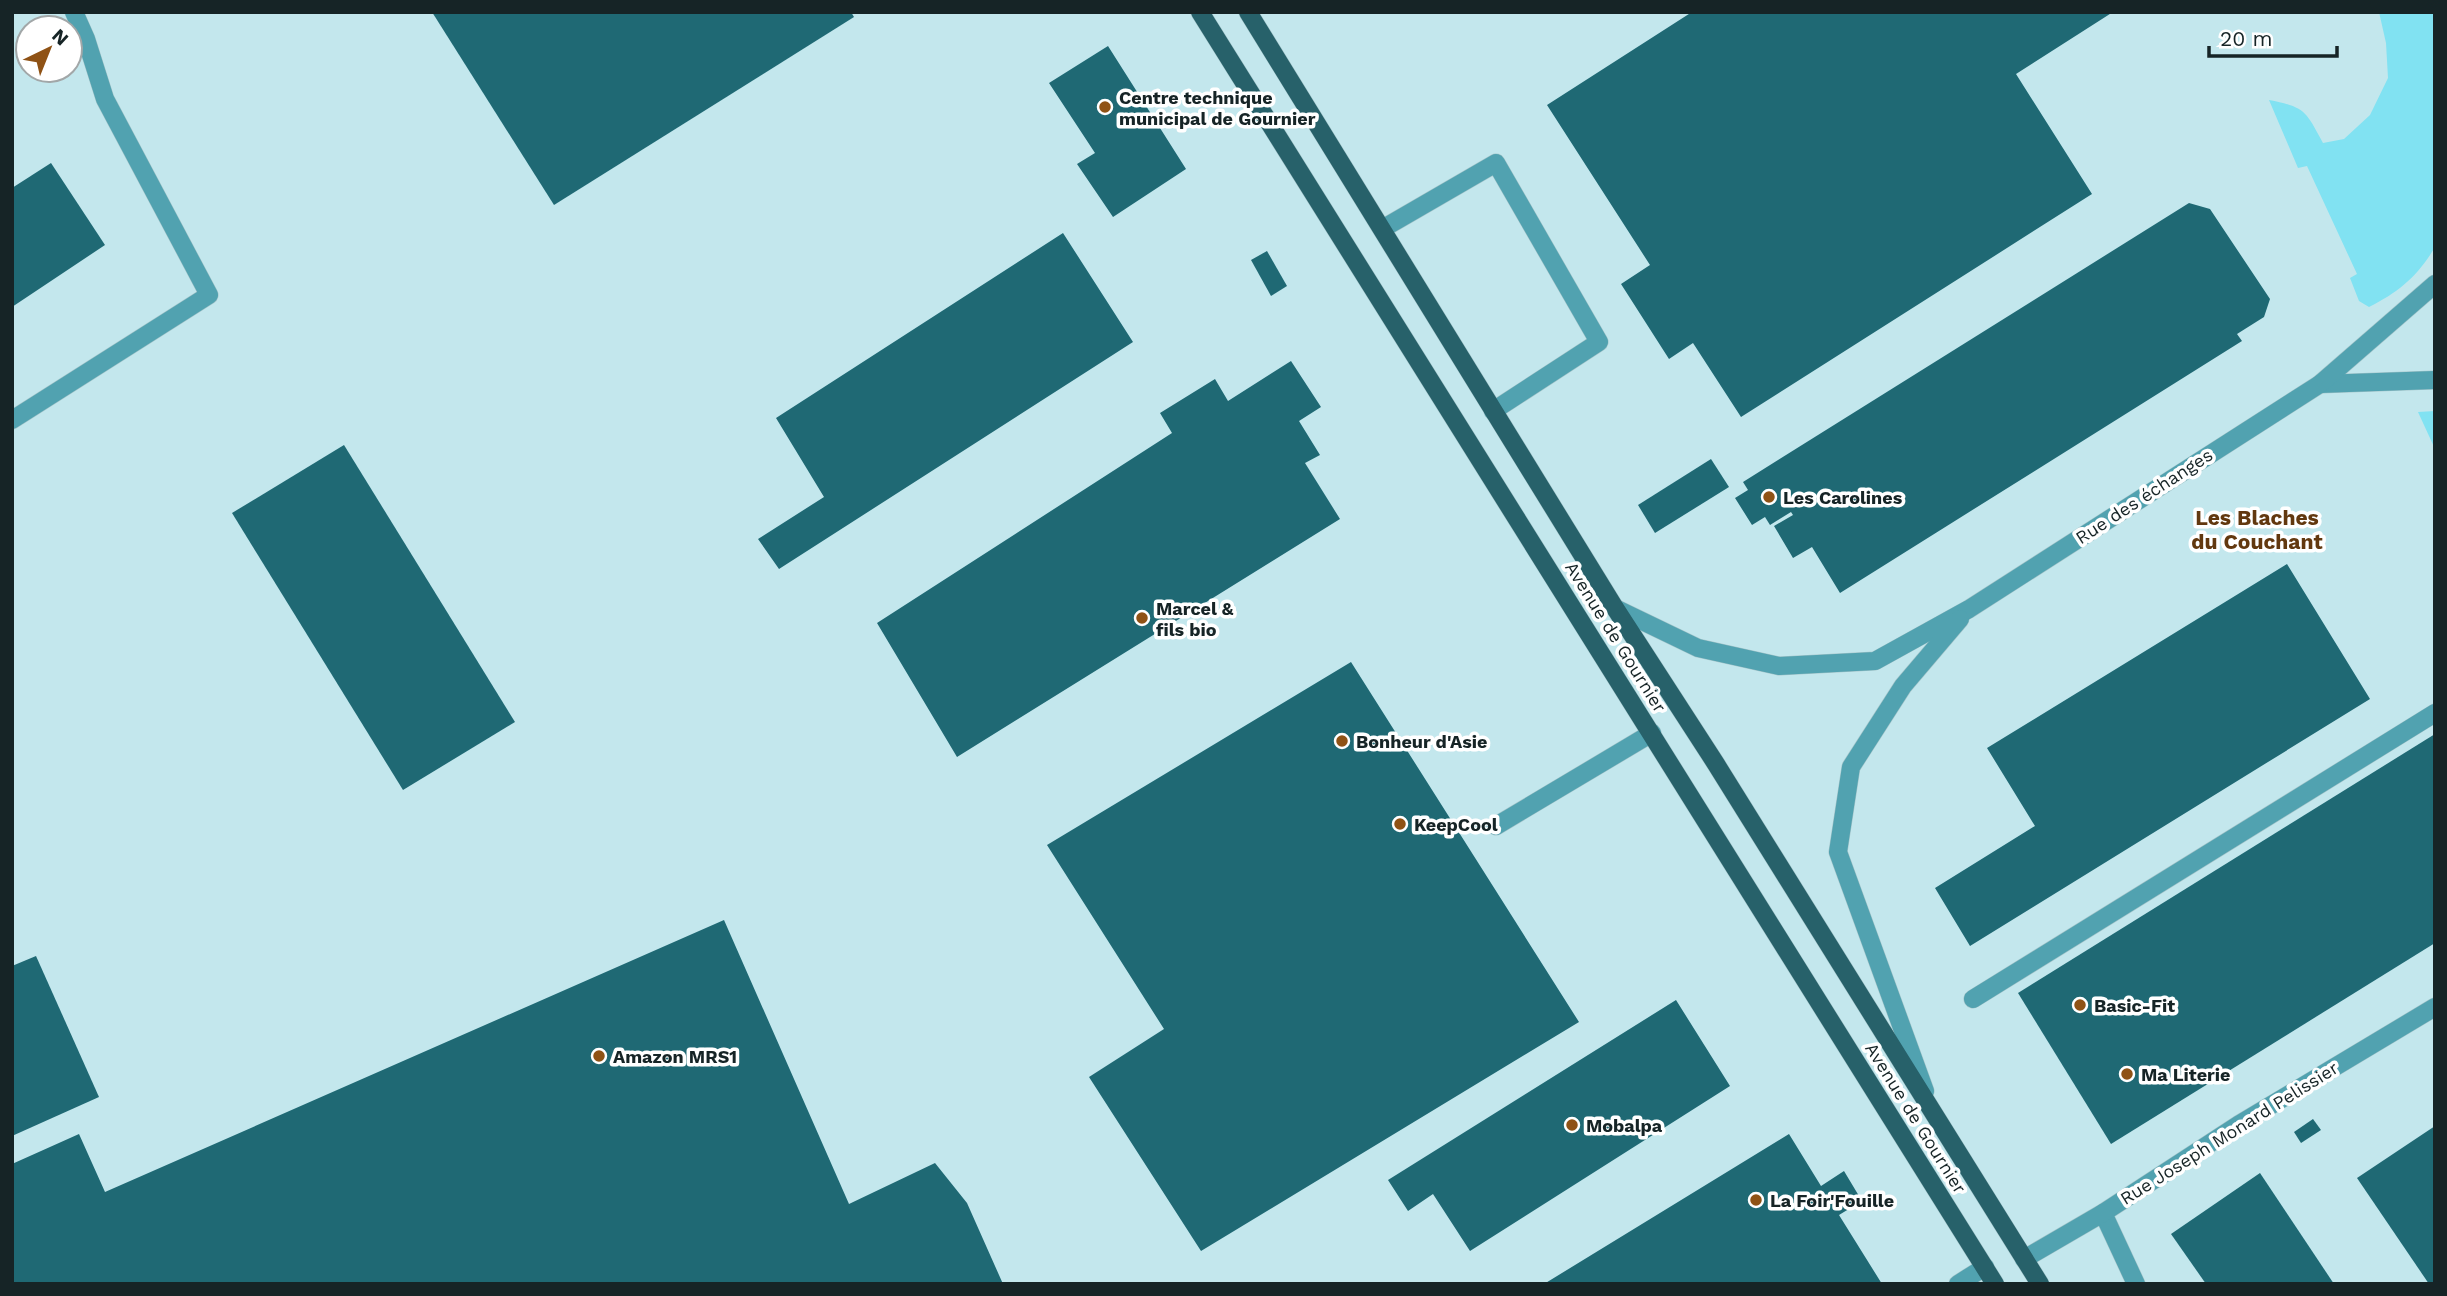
<svg xmlns="http://www.w3.org/2000/svg" width="2447" height="1296" font-family="'Work Sans',sans-serif">
  <rect width="100%" height="100%" fill="#c3e7ed"/>
  <g fill="#81e2f2">
    <path d="M2379 12H2435V247C2418 276 2399 292 2369 307L2359 301 2350 278 2357 274 2307 166 2298 168 2269 100C2306 107 2306 112 2323 143L2344 139 2370 115 2388 78 2386 43Z"/>
    <polygon points="2435,411 2435,449 2418,412"/>
  </g>
  <g fill="#1f6974">
    <polygon points="432,12 851,12 854,17 554,205"/>
    <polygon points="1692,12 2113,12 2016,74 2092,194 1741,417 1693,343 1669,359 1621,284 1650,265 1547,105"/>
    <polygon points="1108,46 1186,169 1113,217 1077,164 1095,153 1049,83"/>
    <polygon points="51,163 105,245 12,307 12,188"/>
    <polygon points="2189,203 2210,209 2270,299 2264,317 2237,334 2242,341 1840,593 1812,547 1793,558 1774,526 1793,515 1791,512 1770,525 1765,517 1752,525 1735,498 1748,490 1743,482"/>
    <polygon points="1063,233 1133,342 779,569 758,539 824,497 776,418"/>
    <polygon points="1267,251 1287,286 1271,296 1251,260"/>
    <polygon points="1291,361 1321,407 1299,421 1320,455 1305,463 1340,519 957,757 877,623 1172,433 1160,413 1215,379 1228,401"/>
    <polygon points="344,445 515,722 403,790 232,513"/>
    <polygon points="1711,459 1729,487 1655,533 1638,505"/>
    <polygon points="2287,564 2370,699 1970,946 1935,888 2035,826 1987,748"/>
    <polygon points="1351,662 1579,1022 1201,1251 1089,1077 1164,1029 1047,845"/>
    <polygon points="2435,734 2435,943 2111,1144 2018,993"/>
    <polygon points="724,920 849,1204 935,1163 967,1203 1003,1284 12,1284 12,1164 79,1134 105,1192"/>
    <polygon points="36,956 99,1097 12,1136 12,966"/>
    <polygon points="1676,1000 1730,1086 1470,1251 1433,1194 1408,1211 1388,1180"/>
    <polygon points="2313,1119 2321,1130 2301,1143 2294,1132"/>
    <polygon points="2435,1126 2435,1284 2429,1284 2357,1178"/>
    <polygon points="1789,1134 1821,1186 1844,1171 1862,1201 1839,1215 1882,1284 1544,1284"/>
    <polygon points="2260,1173 2334,1284 2206,1284 2171,1234"/>
  </g>
  <g fill="none" stroke-linecap="round" stroke-linejoin="round">
    <g stroke="#a4c4c9" stroke-width="19">
      <g id="minor">
        <polyline points="1382,229 1496,163 1599,342 1493,411"/>
        <polyline points="2320,384 2435,380"/>
        <polyline points="12,420 209,295 105,99 86,39 74,12"/>
        <polyline points="1615,608 1698,648 1779,666 1875,661 1969,609 2320,384 2435,284"/>
        <polyline points="1496,826 1652,733"/>
        <polyline points="1973,999 2435,713"/>
        <polyline points="1925,1091 1838,852 1851,767 1903,686 1960,619"/>
        <polyline points="2103,1213 2136,1284"/>
        <polyline points="2024,1259 2103,1213 2238,1125 2435,1007"/>
        <polyline points="1958,1284 1985,1267"/>
      </g>
    </g>
    <g stroke="#a4c4c9" stroke-width="19">
      <g id="major">
        <polyline points="1200,12 1995,1284"/>
        <polyline points="1248,12 1615,608 1716,764 2040,1284"/>
      </g>
    </g>
    <use href="#minor" stroke="#51a2b0" stroke-width="18"/>
    <use href="#major" stroke="#27616a" stroke-width="18"/>
  </g>
  <g fill="#8f5215" stroke="#fff" stroke-width="2.5">
    <circle cx="1105" cy="107" r="7"/>
    <circle cx="1769" cy="497" r="7"/>
    <circle cx="1142" cy="618" r="7"/>
    <circle cx="1342" cy="741" r="7"/>
    <circle cx="1400" cy="824" r="7"/>
    <circle cx="2080" cy="1005" r="7"/>
    <circle cx="599" cy="1056" r="7"/>
    <circle cx="2127" cy="1074" r="7"/>
    <circle cx="1572" cy="1125" r="7"/>
    <circle cx="1756" cy="1200" r="7"/>
  </g>
  <g text-anchor="middle" dominant-baseline="central" stroke-width="7" stroke-linejoin="round" paint-order="stroke">
    <g font-size="18" font-weight="bold" fill="#162426" stroke="#fff" text-anchor="start">
      <text x="1119" y="97">Centre technique<tspan x="1119" dy="21">municipal de Gournier</tspan></text>
      <text x="1783" y="497">Les Carolines</text>
      <text x="1156" y="608">Marcel &amp;<tspan x="1156" dy="21">fils bio</tspan></text>
      <text x="1356" y="741">Bonheur d'Asie</text>
      <text x="1414" y="824">KeepCool</text>
      <text x="2094" y="1005">Basic-Fit</text>
      <text x="613" y="1056">Amazon MRS1</text>
      <text x="2141" y="1074">Ma Literie</text>
      <text x="1586" y="1125">Mobalpa</text>
      <text x="1770" y="1200">La Foir'Fouille</text>
    </g>
    <g font-size="18" fill="#162426" stroke="#fff">
      <text transform="translate(2144 496) rotate(-33)">Rue des échanges</text>
      <text transform="translate(1616 637) rotate(58)">Avenue de Gournier</text>
      <text transform="translate(1916 1118) rotate(58)">Avenue de Gournier</text>
      <text transform="translate(2229 1133) rotate(-32)">Rue Joseph Monard Pelissier</text>
    </g>
    <g font-size="21" font-weight="bold" fill="#62380f" stroke="#fff">
      <text x="2257" y="517">Les Blaches<tspan x="2257" dy="24">du Couchant</tspan></text>
    </g>
  </g>
  <rect width="2447" height="1296" fill="none" stroke="#162426" stroke-width="28"/>
  <g transform="translate(49 49) rotate(43)"><circle r="33" fill="#ffffff" stroke="#a2a7a8" stroke-width="2"/>
  <path d="M0-5L12 26L0 18L-12 26Z" fill="#8f5215"/>
  <text y="-10" font-size="19" font-weight="bold" text-anchor="middle" fill="#162426">N</text>
  </g>
  <path d="M2209 46v10h128v-10" fill="none" stroke="#162426" stroke-width="3.5"/>
  <text x="2220" y="46" font-size="21" fill="#162426" stroke="#ffffff" stroke-width="5" paint-order="stroke">20 m</text>
</svg>
